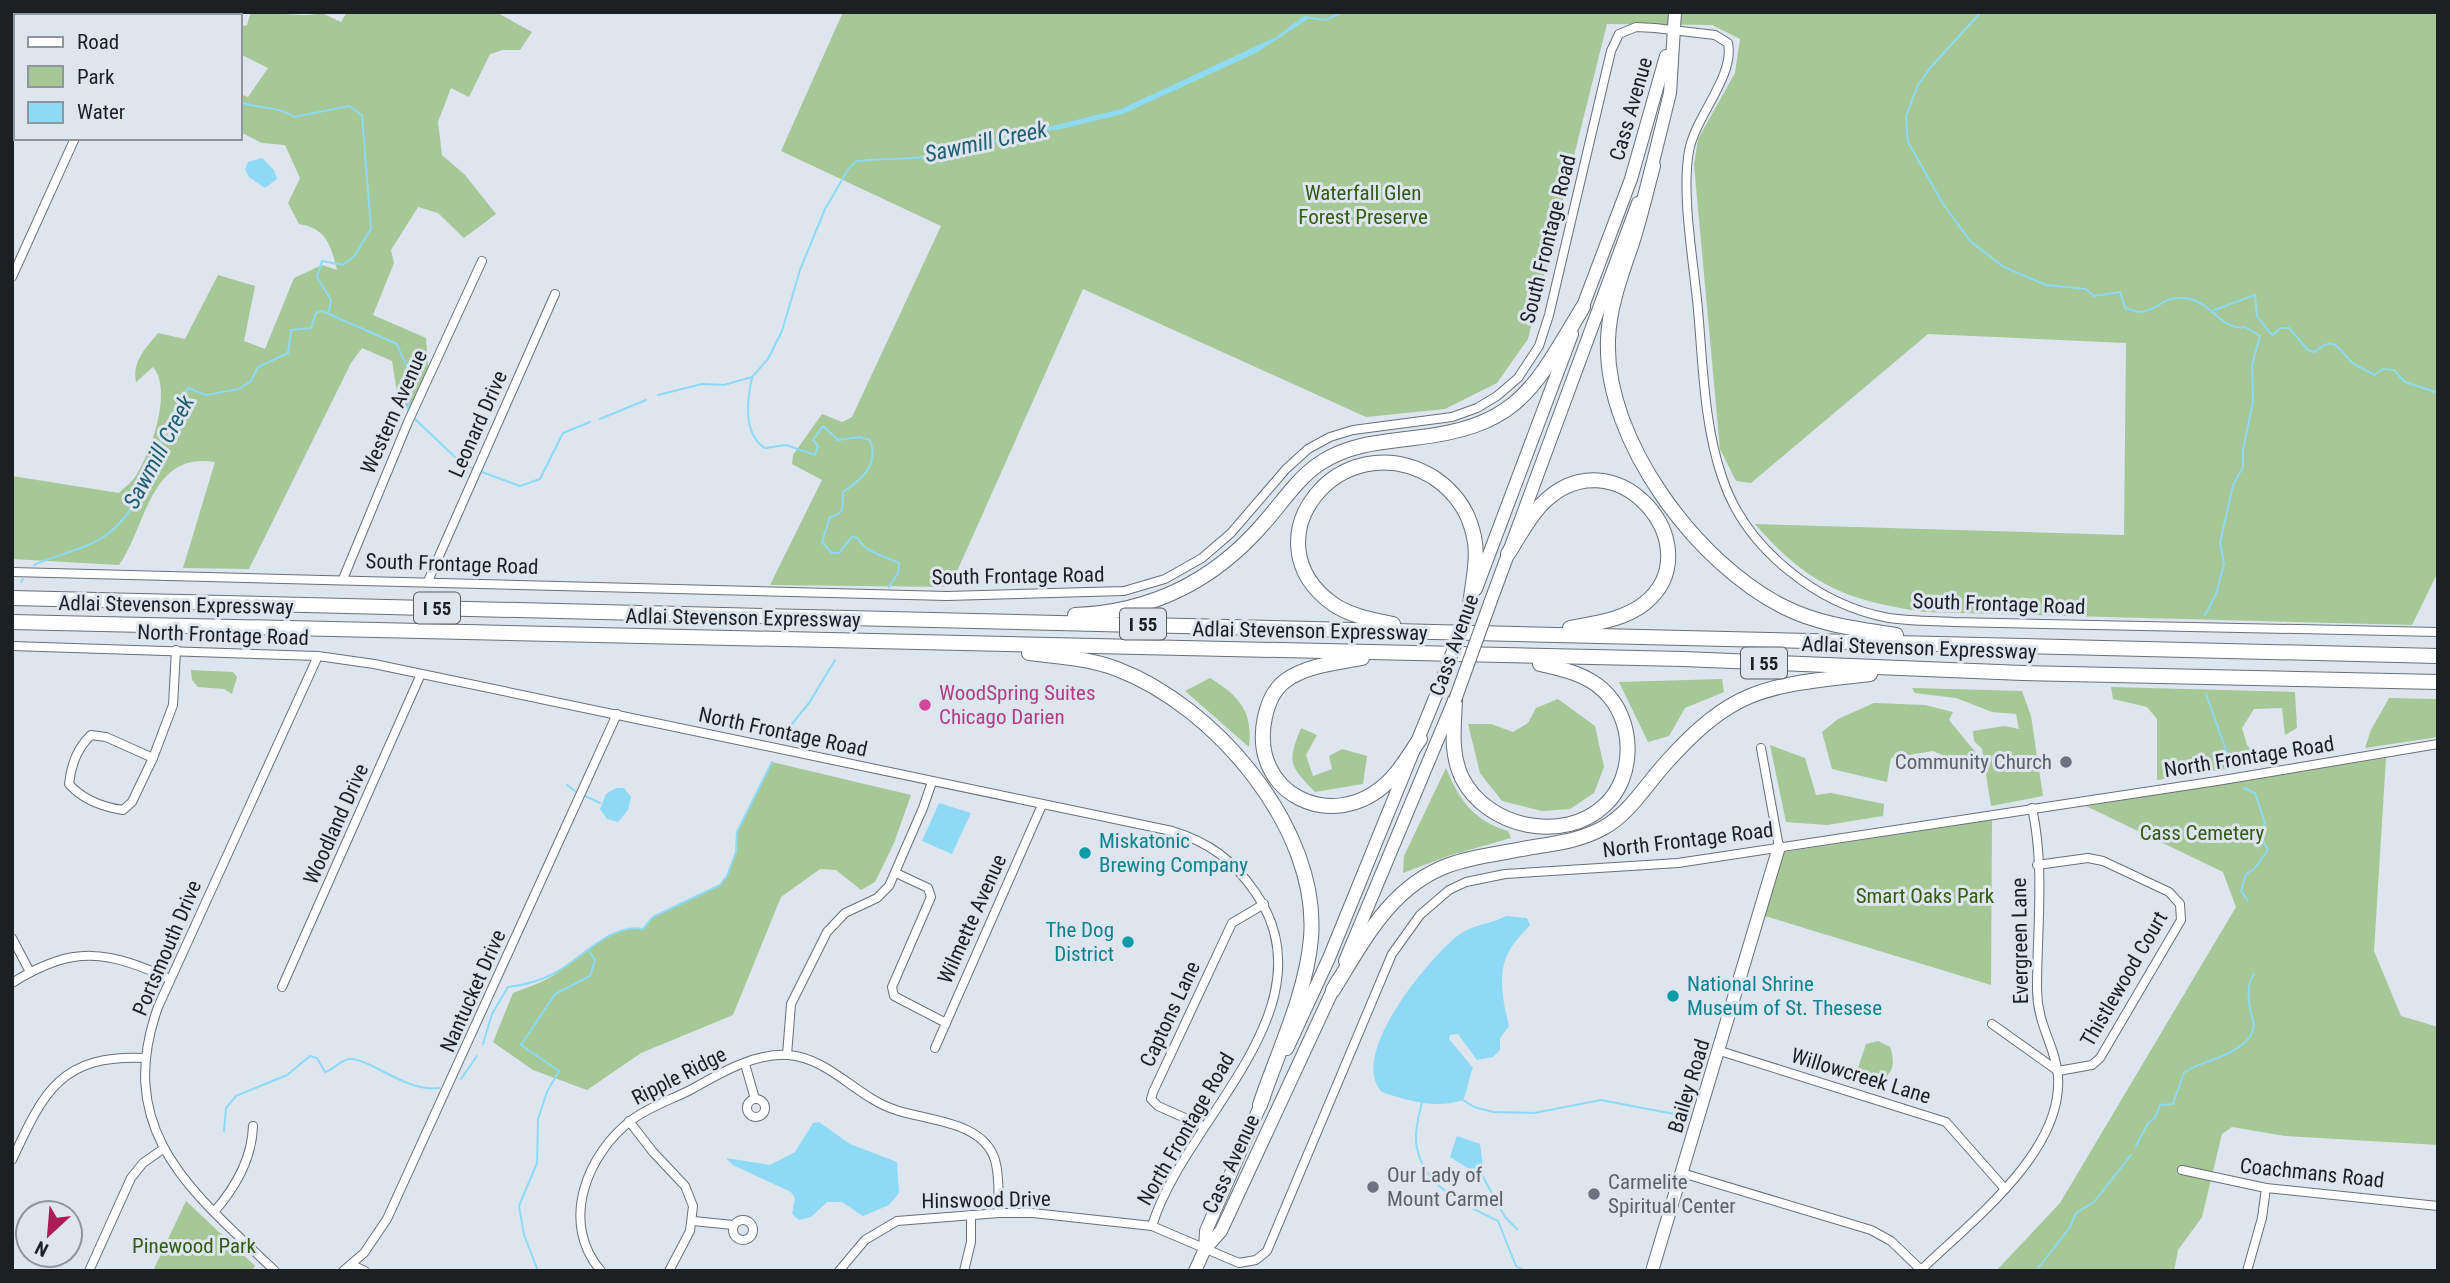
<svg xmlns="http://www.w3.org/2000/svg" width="2450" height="1283" font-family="'Roboto Condensed',sans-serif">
  <rect width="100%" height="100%" fill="#dde5ee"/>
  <g fill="#a6c796">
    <path d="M251 12C273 12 303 18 322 13L341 22 347 12H496L532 32 520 50H503L490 54 469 97 451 88 438 122 442 155 465 175 496 214 464 238 438 213 418 207 391 250 394 263 373 315 426 338 428 367 409 408 399 405 392 361 362 348 351 363 249 569 183 568 215 462C150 451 147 525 119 565L12 559V476L119 493C124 488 131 483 135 477 151 453 173 390 153 367L136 382C132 361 146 348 158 333L185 339 218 275 255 286 244 341 265 349 294 278 322 265 337 270C331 245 326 228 299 224L288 203 300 178 285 145 262 143 240 132V94L248 97 268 68 240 54V27L247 25Z"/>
    <path d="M843 12H2438V572L2412 625 1924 612C1845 600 1808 585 1755 524L2124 535 2126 343 1928 334 1751 483 1736 481 1720 449 1694 165 1698 139 1735 73 1740 39 1712 25 1607 24 1528 339 1497 383 1445 409 1366 417 1083 289 950 587 770 585 822 480 792 464 793 455 822 414 842 422 852 417 941 226 781 151Z"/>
    <polygon points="191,670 233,672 237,677 232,694 224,689 198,687 192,680"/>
    <path d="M1210 678C1239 696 1253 711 1249 747L1185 691Z"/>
    <polygon points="1722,679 1724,692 1685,708 1669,736 1648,742 1619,682"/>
    <polygon points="2111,687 2295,692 2297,728 2285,735 2282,708 2254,709 2242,728 2247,745 2263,763 2157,780 2157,719 2147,707 2113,699"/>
    <polygon points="1912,688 2022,691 2031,716 2043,796 1991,806 1982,749 1974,741 1973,731 2004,726 2019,729 2016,714 1992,712 1956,698 1915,693"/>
    <polygon points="2389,698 2438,699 2438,737 2365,748 2371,730"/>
    <polygon points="1558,699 1595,726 1604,767 1594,793 1570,809 1542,811 1502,801 1480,773 1468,724 1491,724 1513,732 1528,723 1536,708"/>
    <polygon points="1874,703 1925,705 1953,712 1949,720 1977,754 1975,769 1933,751 1891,758 1887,782 1832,769 1822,732 1838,719"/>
    <path d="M1301 728 1317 735 1306 755 1313 776 1332 769 1329 756 1342 749 1367 756 1363 784 1315 792C1289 765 1287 763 1301 728Z"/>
    <polygon points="1770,745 1805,758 1816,795 1831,793 1884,804 1883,816 1827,825 1786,822"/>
    <polygon points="2386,758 2374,951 2401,1016 2438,1027 2438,1145 2285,1136 2232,1127 2222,1134 2202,1217 2178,1250 2174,1271 1996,1271 2060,1203 2236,907 2223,872 2086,806"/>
    <path d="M772 762 911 795 894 843 875 882 861 890 836 870 820 869 781 897 733 1015 641 1053 587 1090 533 1070 493 1042 513 993C525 988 538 984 549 978 576 963 610 922 643 929L653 917 720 885 727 876 736 852 737 832Z"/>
    <path d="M1446 768C1459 800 1474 821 1508 831L1511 838 1448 856 1403 873 1404 856Z"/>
    <polygon points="1992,820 1991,985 1765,916 1784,852"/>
    <path d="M1878 1041 1890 1047C1894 1059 1895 1068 1886 1077L1857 1071 1866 1044Z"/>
    <polygon points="186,1201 255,1266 252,1271 153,1271"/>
  </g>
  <g fill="#8ed9f4">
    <polygon points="1339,12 1346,12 1326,21 1308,19 1256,53 1123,114 1061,129 1015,135 1121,109 1276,37 1304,16 1326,19"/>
    <polygon points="262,158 274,170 277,179 265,188 249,177 245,169 248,162"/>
    <polygon points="616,788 624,788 631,797 628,810 618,822 607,819 600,809 606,794"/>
    <polygon points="939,803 971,813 952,854 922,841"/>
    <path d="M1506 916 1527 918 1530 925C1525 931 1520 936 1515 942 1495 967 1502 997 1509 1026L1500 1038V1050L1493 1057 1477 1060 1458 1034 1450 1035 1449 1039 1473 1068C1468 1078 1469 1088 1463 1100 1437 1109 1408 1101 1382 1092 1347 1056 1428 960 1456 937 1471 924 1490 925 1506 916Z"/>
    <polygon points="819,1122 850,1144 897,1162 899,1193 889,1205 863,1216 842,1202 827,1202 811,1217 799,1220 792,1214 795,1198 791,1192 733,1165 726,1158 770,1165 795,1152 813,1123"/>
    <polygon points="1457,1136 1480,1144 1484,1174 1480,1176 1450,1157"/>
  </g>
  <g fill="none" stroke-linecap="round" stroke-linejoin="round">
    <g stroke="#8ed9f4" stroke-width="2">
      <path d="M1981 12 1930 68 1918 85 1906 116 1908 142 1943 204 1971 242 2004 267 2046 285 2086 289 2094 296 2120 292 2125 308C2129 309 2136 312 2141 312 2158 311 2166 291 2193 300 2214 306 2223 331 2245 327L2260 336 2252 365 2253 401 2243 450V467L2233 485 2220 543 2224 564 2216 594 2205 615"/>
      <path d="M240 102C257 109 280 106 294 117L349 106 362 115 371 229 355 255 343 265 322 261 317 277 331 300 329 311"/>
      <path d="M2214 310 2255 295 2257 316 2270 333 2273 335 2280 328H2289L2308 350 2315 352C2336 332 2340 353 2353 363 2359 368 2367 370 2374 375L2383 369 2394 370 2405 382 2438 393"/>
      <path d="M752 378C747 400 743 434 765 448L786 445 815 455 818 446 813 440 823 426 838 440 860 437 870 440C879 464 863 479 843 492 842 506 846 513 830 517L822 542 832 553H839L852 537 858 538C865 553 885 556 899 563L898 573 889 587"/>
      <path d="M658 395 702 384 724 385 752 377 768 359 782 331 800 270 825 209 849 168 857 161C882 158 908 160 934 156 967 151 998 137 1031 133"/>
      <polyline points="415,419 457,459 474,469"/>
      <polyline points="600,419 646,400"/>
      <polyline points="479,471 520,486 540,479 563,433 590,422"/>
      <path d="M34 565C58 554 89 549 109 533 152 499 156 432 188 388L206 395 239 389 251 381 258 367 288 353 291 330 311 328 316 313 322 311 397 344C402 360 413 374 415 386L409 396 408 413"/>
      <polyline points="21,582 23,579"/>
      <polyline points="2206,694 2230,761"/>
      <polyline points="779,740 809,703 835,660"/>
      <polyline points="567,785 576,792"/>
      <polyline points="2244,788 2255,793 2265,823 2260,835 2268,850 2254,869 2246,874 2241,891 2248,901"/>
      <polyline points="585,796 600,803"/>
      <path d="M483 1044 492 1014 508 987C525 985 540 981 555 973 581 959 612 922 643 929L653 917 720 885 727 876 736 852 737 832 772 762"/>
      <polyline points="461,1079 477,1056"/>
      <polyline points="1463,1100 1474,1107 1493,1112 1534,1113 1601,1100 1674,1114"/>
      <path d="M1422 1102C1419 1114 1415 1128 1416 1141 1420 1185 1463 1204 1498 1221L1516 1266 1523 1270"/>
      <path d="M224 1131 226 1108 236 1096 287 1075 310 1056 317 1058 325 1072C333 1070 341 1060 349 1059 368 1057 407 1093 439 1088"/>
      <path d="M2136 1146 2148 1123 2155 1118 2160 1105 2173 1104 2184 1072C2190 1071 2192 1067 2198 1065 2213 1060 2259 1046 2253 1021 2249 1007 2245 986 2254 974"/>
      <polyline points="1482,1175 1505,1217 1517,1229"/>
      <polyline points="538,1271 524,1235 519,1206 537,1163 538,1119 547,1092 559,1071 521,1045 555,994 590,976 595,960 589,951"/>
      <polyline points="2036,1271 2070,1227 2076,1213 2094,1202 2131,1155"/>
    </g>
    <g stroke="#687078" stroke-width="10">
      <g id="street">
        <polyline points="131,16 133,12"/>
        <polyline points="12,277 75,138"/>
        <path d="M12 572 947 596 1124 591 1165 579 1202 558 1231 533 1286 469 1308 449 1330 437 1353 430 1452 417 1477 408 1497 396 1518 378 1539 346 1549 315 1611 51 1619 34 1636 27 1655 28 1715 35 1728 43C1735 76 1695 117 1689 151 1681 195 1694 264 1698 310 1703 365 1704 425 1722 477 1745 548 1817 605 1889 618 1910 621 1932 621 1953 622L2438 632"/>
        <polyline points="343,579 408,422 482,261"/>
        <polyline points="428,581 555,294"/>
        <path d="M12 646 318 656 374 664 1172 831C1209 842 1233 860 1255 892 1336 1007 1183 1121 1152 1226"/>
        <path d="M91 735 106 737 153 758 132 802 123 810C103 807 82 799 69 784 71 765 77 748 91 735Z"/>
        <polyline points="1761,748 1779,847"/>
        <polyline points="153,758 173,705 176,650"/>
        <polyline points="896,873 928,888 931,897 892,987 894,996 946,1023"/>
        <polyline points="12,938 30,972"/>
        <path d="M12 983C74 944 108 951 170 979"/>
        <polyline points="282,987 421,674"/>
        <polyline points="1992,1024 2058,1071 2092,1065 2100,1058 2181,920 2180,904 2169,892 2103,861 2088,858 2037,865"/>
        <polyline points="935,1048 1042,805"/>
        <polyline points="1720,1051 1946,1122 2005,1189"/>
        <polyline points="787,1055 791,1004 827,932 845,913 877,898 889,886 923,808 932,782"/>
        <polyline points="745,1064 755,1099"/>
        <circle cx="756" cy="1108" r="9"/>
        <polyline points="629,1121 653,1152 685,1186 693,1206 690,1231 669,1271"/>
        <polyline points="1203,1126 1158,1106 1151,1099 1153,1092 1232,923 1264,904"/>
        <path d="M12 1160C44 1091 61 1054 146 1058"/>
        <polyline points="2182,1170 2266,1188 2438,1206"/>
        <polyline points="1682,1173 1871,1230 1891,1241 1921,1270"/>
        <path d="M214 1212C235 1188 252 1159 253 1126"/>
        <circle cx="743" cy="1230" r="10"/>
        <polyline points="693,1221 733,1225"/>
        <polyline points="352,1265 365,1271"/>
        <polyline points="89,1271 131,1178 143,1163 163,1149"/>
        <path d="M275 1271C194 1193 113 1133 158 1007L318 656"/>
        <polyline points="343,1271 364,1253 387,1219 617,714"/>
        <path d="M601 1271C559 1223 587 1153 633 1119 652 1105 674 1099 694 1088 722 1072 755 1053 788 1055 830 1058 857 1098 896 1110 928 1121 983 1121 995 1160 1000 1177 998 1196 999 1213"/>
        <polyline points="839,1271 865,1240 897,1221 999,1213 1033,1213 1152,1226 1239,1263 1256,1260 1267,1251 1392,954 1420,915 1449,890 1466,882 1505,874 1678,863 2217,781 2438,744"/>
        <polyline points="964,1271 971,1242 971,1215"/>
        <path d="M1920 1271C1969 1223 2063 1153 2058 1077 2056 1046 2037 1026 2037 989 2037 930 2045 866 2032 808"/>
        <polyline points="2247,1271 2262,1218 2266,1188"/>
      </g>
    </g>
    <g stroke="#687078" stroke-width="14">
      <g id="secondary">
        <polyline points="1650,174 1670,93 1675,12"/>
        <polyline points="1580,314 1631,179 1666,56"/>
        <polyline points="1476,589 1572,334"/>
        <polyline points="1490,603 1638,203"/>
        <polyline points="1345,961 1453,703"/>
        <polyline points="1287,1049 1329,958 1437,693"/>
        <polyline points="1205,1249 1206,1231 1264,1097"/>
        <polyline points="1195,1271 1205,1249 1221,1231 1337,981"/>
        <polyline points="1652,1271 1779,847"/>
      </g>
    </g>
    <g stroke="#687078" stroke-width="16">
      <g id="highway">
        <path d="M1653 166C1646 192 1640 218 1632 243 1621 275 1609 307 1608 340 1604 440 1697 564 1784 607 1820 625 1857 629 1896 635"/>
        <path d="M1508 554C1518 538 1528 519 1541 505 1614 429 1714 547 1645 603 1624 620 1595 623 1570 628"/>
        <polyline points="12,598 2438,656"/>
        <path d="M1075 615C1152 612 1215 580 1264 523 1282 503 1299 476 1322 462 1350 444 1382 442 1414 438 1518 426 1532 392 1583 307"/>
        <polyline points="12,622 1683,659 2023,673 2438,682"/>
        <path d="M1393 624C1374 620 1350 616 1333 604 1245 541 1340 421 1433 477 1454 491 1469 511 1474 537 1479 557 1472 585 1470 606"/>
        <path d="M1029 653C1057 656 1091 659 1117 669 1215 706 1320 829 1311 938 1306 995 1278 1051 1260 1105"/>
        <path d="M1362 658C1336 663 1307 665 1285 681 1273 690 1268 703 1265 717 1248 794 1333 835 1388 782 1401 770 1410 753 1420 739"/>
        <path d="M1455 700C1454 727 1450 753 1462 778 1487 828 1564 844 1605 805 1636 776 1635 719 1603 690 1586 674 1562 669 1540 664"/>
        <path d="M1333 990C1364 940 1391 886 1449 865 1473 856 1498 854 1522 849 1549 844 1578 842 1603 828 1629 814 1646 785 1665 764 1736 684 1770 686 1870 674"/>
      </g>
    </g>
    <use href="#street" stroke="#fff" stroke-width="8"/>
    <use href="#secondary" stroke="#fff" stroke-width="12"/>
    <use href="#highway" stroke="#fff" stroke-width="14"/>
    <g stroke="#687078" stroke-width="14" stroke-linecap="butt">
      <g id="secondary-bridge">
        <polyline points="1437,693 1470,606"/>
        <polyline points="1455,700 1490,603"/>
      </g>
    </g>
    <use href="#secondary-bridge" stroke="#fff" stroke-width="12"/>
  </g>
  <circle fill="#d1479c" stroke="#dde5ee" stroke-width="2.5" cx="925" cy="705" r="7"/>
  <g fill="#6b7280" stroke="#dde5ee" stroke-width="2.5">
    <circle cx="2066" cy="762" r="7"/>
    <circle cx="1373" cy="1187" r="7"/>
    <circle cx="1594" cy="1194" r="7"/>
  </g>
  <g fill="#0f9aa8" stroke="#dde5ee" stroke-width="2.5">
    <circle cx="1085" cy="853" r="7"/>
    <circle cx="1128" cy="942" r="7"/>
    <circle cx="1673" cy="996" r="7"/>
  </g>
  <g text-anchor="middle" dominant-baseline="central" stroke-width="6" stroke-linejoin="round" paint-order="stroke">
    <g fill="#dde5ee" stroke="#575b60" stroke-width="2">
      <rect x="414" y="592.5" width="46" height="31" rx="5"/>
      <rect x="1120" y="608.5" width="46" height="31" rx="5"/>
      <rect x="1741" y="647.5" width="46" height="31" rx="5"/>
    </g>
    <g font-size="19" font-weight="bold" fill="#1d2023">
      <text x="437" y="608">I 55</text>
      <text x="1143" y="624">I 55</text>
      <text x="1764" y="663">I 55</text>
    </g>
    <g font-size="21" fill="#1d2023" stroke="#dde5ee">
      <text transform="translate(1631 109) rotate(-74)">Cass Avenue</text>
      <text transform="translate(1548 239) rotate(-76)">South Frontage Road</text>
      <text transform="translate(394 412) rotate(-66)">Western Avenue</text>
      <text transform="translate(478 424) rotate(-66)">Leonard Drive</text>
      <text transform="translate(452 564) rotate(2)">South Frontage Road</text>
      <text transform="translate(1018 576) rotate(-1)">South Frontage Road</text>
      <text transform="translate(1999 604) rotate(2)">South Frontage Road</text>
      <text transform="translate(176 605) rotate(1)">Adlai Stevenson Expressway</text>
      <text transform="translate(743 618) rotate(1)">Adlai Stevenson Expressway</text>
      <text transform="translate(1310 631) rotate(1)">Adlai Stevenson Expressway</text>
      <text transform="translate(223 635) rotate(2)">North Frontage Road</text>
      <text transform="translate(1454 645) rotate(-70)">Cass Avenue</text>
      <text transform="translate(1919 648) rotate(2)">Adlai Stevenson Expressway</text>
      <text transform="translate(783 732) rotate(12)">North Frontage Road</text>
      <text transform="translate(2249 757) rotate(-9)">North Frontage Road</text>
      <text transform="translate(336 824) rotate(-66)">Woodland Drive</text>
      <text transform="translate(1688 840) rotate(-7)">North Frontage Road</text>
      <text transform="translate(972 919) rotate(-66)">Wilmette Avenue</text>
      <text transform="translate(2020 941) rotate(-91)">Evergreen Lane</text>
      <text transform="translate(167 948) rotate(-67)">Portsmouth Drive</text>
      <text transform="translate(2124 979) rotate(-60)">Thistlewood Court</text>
      <text transform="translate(473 991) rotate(-66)">Nantucket Drive</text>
      <text transform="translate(1170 1014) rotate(-65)">Captons Lane</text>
      <text transform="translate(679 1076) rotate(-27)">Ripple Ridge</text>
      <text transform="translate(1861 1076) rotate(17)">Willowcreek Lane</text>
      <text transform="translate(1689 1086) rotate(-73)">Bailey Road</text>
      <text transform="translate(1186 1129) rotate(-60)">North Frontage Road</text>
      <text transform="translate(1231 1164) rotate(-65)">Cass Avenue</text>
      <text transform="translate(2312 1173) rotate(6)">Coachmans Road</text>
      <text transform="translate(986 1200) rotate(-1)">Hinswood Drive</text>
    </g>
    <g font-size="21" fill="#315c11" stroke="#dde5ee">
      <text x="1363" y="193">Waterfall Glen<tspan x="1363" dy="24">Forest Preserve</tspan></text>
      <text x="2202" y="833">Cass Cemetery</text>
      <text x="1925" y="896">Smart Oaks Park</text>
      <text x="194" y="1246">Pinewood Park</text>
    </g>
    <g font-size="21" fill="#b23c85" stroke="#dde5ee" text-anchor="start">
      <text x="939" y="693">WoodSpring Suites<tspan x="939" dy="24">Chicago Darien</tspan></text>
    </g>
    <g font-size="21" fill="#5b616d" stroke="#dde5ee" text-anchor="start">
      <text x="2052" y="762" text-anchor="end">Community Church</text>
      <text x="1387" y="1175">Our Lady of<tspan x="1387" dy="24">Mount Carmel</tspan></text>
      <text x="1608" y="1182">Carmelite<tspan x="1608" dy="24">Spiritual Center</tspan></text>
    </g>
    <g font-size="21" fill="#0d838f" stroke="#dde5ee" text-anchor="start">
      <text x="1099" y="841">Miskatonic<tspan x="1099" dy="24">Brewing Company</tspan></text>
      <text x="1114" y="930" text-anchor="end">The Dog<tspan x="1114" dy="24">District</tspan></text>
      <text x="1687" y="984">National Shrine<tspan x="1687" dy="24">Museum of St. Thesese</tspan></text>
    </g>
    <g font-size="23" font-style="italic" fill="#235e71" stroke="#dde5ee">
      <text transform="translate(986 142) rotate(-12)">Sawmill Creek</text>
      <text transform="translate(159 452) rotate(-62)">Sawmill Creek</text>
    </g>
  </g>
  <rect width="2450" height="1283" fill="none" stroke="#1d2023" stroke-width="28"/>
  <rect x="14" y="14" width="228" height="126" fill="#dde5ee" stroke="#90969d" stroke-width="2"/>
  <rect x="28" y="37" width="35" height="10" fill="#ffffff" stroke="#90969d" stroke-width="2"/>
  <text x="77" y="49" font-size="21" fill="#1d2023">Road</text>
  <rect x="28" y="66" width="35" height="21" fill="#a6c796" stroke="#90969d" stroke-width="2"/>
  <text x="77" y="84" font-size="21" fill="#1d2023">Park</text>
  <rect x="28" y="102" width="35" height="21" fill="#8ed9f4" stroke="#90969d" stroke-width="2"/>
  <text x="77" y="119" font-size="21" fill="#1d2023">Water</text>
  <g transform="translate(49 1234) rotate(206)"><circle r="33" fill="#dde5ee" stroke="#90969d" stroke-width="2"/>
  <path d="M0-5L12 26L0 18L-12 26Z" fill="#ab1b54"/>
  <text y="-10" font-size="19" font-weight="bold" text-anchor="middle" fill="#1d2023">N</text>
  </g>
</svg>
